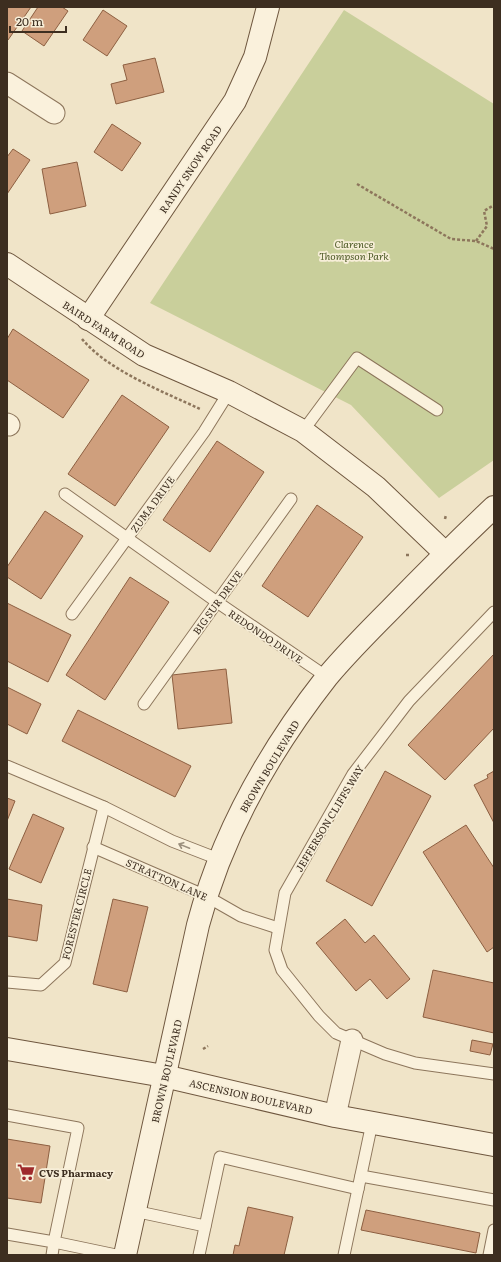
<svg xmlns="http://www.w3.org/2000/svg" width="501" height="1262" font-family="Literata,serif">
  <rect width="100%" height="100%" fill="#f0e4c8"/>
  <polygon fill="#c9cf9b" points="344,10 494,104 494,460 439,498 351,405 150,303"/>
  <g fill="#cf9f7d" stroke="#8d5f41">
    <polygon points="7,7 31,7 8,40 7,39"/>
    <polygon points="38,7 62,7 68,11 44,46 22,31"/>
    <polygon points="103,10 127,26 107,56 83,40"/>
    <polygon points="155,58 164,92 116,104 111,84 127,80 123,65"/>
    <polygon points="112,124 141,143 122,171 94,152"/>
    <polygon points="13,149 30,160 7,194 7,157"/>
    <polygon points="77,162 86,206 50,214 42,169"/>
    <polygon points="13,329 89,380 63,418 7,380 7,339"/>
    <polygon points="122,395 169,427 115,506 68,474"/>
    <polygon points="217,441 264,472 210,552 163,520"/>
    <polygon points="317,505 363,537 308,617 262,586"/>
    <polygon points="45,511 83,536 41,599 7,577 7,567"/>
    <polygon points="130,577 169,602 105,700 66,675"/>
    <polygon points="7,603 71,635 48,682 7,661"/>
    <polygon points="494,654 494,728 445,780 408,745"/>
    <polygon points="226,669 232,723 178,729 172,675"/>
    <polygon points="7,687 41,704 27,734 7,724"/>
    <polygon points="78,710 191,766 175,797 62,741"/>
    <polygon points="385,771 431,796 372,906 326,881"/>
    <polygon points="494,771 494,823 474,785 488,778 487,775"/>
    <polygon points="7,798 15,801 7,821"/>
    <polygon points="33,814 64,828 41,883 9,869"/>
    <polygon points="466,825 494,868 494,947 487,952 423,852"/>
    <polygon points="7,899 42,905 37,941 7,936"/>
    <polygon points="113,899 148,907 127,992 93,984"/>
    <polygon points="345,919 365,943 374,935 410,979 387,999 370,979 356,991 316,943"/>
    <polygon points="433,970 494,983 494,1033 423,1017"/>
    <polygon points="472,1040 493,1044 490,1055 470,1051"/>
    <polygon points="7,1139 50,1146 41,1203 7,1198"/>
    <polygon points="248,1207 293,1217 284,1255 233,1255 235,1245 239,1246"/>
    <polygon points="366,1210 480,1233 476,1253 361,1230"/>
  </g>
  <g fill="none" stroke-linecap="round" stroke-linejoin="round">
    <g stroke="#8d765c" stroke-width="13">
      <g id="lane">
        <polyline points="303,431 357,358 437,410"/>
        <polyline points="65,494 217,602 327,677"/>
        <polyline points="494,612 409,701 353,774 285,893 275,950 282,970 319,1016 336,1033 385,1054 415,1063 494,1074"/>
        <polyline points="72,614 204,432 229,392"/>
        <polyline points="144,704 291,499"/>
        <polyline points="7,766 104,807 172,841 221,860"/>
        <polyline points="93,847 206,896 241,916 278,928"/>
        <polyline points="7,982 41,985 65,963 104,807"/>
        <polyline points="7,1115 78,1128 54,1242 116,1255"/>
        <polyline points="361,1176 494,1200"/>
        <polyline points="134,1211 205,1226"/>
        <polyline points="7,1234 54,1242 52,1255"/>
        <polyline points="199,1255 220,1157 358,1189"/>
        <polyline points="344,1255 372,1123"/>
        <polyline points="489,1255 494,1230"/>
      </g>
    </g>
    <g stroke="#8d765c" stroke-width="23">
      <g id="street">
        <polyline points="7,83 54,113"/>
        <polyline points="7,424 9,425"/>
        <polyline points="335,1116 352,1040"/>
      </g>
    </g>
    <g stroke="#6f573f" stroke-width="24">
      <g id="secondary">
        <polyline points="7,264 144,355 229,392 303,431 376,487 445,553"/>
        <polyline points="88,319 235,101 255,57 268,7"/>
        <polyline points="7,1049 164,1076 335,1116 494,1145"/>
        <path d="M125 1255 198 925C222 834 269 751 327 677 347 653 369 631 391 609 425 574 459 540 494 507"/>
      </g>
    </g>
    <g stroke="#8d765c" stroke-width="2.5" stroke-dasharray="3 2" stroke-linecap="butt">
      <polyline points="357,184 451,239 476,241 494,249"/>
      <polyline points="476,241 487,226 484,211 494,205"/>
      <path d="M82 339C109 371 162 391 200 409"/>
      <polyline points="445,519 446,515"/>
      <polyline points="406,555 409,555"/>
      <polyline points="203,1049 208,1046"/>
    </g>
    <use href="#lane" stroke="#faf1dc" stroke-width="11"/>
    <use href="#street" stroke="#faf1dc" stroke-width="21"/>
    <use href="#secondary" stroke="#faf1dc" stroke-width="22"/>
  </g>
  <defs><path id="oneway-shaft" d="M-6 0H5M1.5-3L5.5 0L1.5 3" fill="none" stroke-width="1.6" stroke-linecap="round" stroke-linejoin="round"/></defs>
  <use stroke="#9c907e" href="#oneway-shaft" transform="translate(184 846) rotate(-158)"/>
  <defs>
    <g id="supermarket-bare" transform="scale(1.38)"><path d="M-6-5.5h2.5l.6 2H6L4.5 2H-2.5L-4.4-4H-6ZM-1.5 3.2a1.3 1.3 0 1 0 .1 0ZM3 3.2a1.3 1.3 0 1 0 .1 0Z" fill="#9e2a2b" stroke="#f7eed8" stroke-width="2.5" paint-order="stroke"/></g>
  </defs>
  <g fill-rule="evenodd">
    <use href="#supermarket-bare" x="26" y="1172"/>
  </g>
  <g text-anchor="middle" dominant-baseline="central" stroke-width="3.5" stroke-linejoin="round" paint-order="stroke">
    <g font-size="10" fill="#3d2e20" stroke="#f7eed8">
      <text transform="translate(190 169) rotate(-56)">RANDY SNOW ROAD</text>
      <text transform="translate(104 329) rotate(33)">BAIRD FARM ROAD</text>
      <text transform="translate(152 504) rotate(-54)">ZUMA DRIVE</text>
      <text transform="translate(217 602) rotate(-54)">BIG SUR DRIVE</text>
      <text transform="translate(266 636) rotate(34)">REDONDO DRIVE</text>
      <text transform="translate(269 766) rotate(-59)">BROWN BOULEVARD</text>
      <text transform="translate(329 818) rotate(-59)">JEFFERSON CLIFFS WAY</text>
      <text transform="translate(167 879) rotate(24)">STRATTON LANE</text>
      <text transform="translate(76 914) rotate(-76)">FORESTER CIRCLE</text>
      <text transform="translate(166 1071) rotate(-77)">BROWN BOULEVARD</text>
      <text transform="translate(251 1096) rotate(13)">ASCENSION BOULEVARD</text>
    </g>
    <g font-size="10" font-style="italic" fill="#4d5a26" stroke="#f7eed8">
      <text x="354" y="243">Clarence<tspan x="354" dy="12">Thompson Park</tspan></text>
    </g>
    <g font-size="10" font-weight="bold" fill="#3d2e20" stroke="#f7eed8" text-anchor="start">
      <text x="39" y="1172">CVS Pharmacy</text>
    </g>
  </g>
  <rect width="501" height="1262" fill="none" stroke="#3d2e20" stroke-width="16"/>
  <path d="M10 26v6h56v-6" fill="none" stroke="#3d2e20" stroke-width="2"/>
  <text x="16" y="26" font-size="12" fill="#3d2e20" stroke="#f7eed8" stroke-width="3" paint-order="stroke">20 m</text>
</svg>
